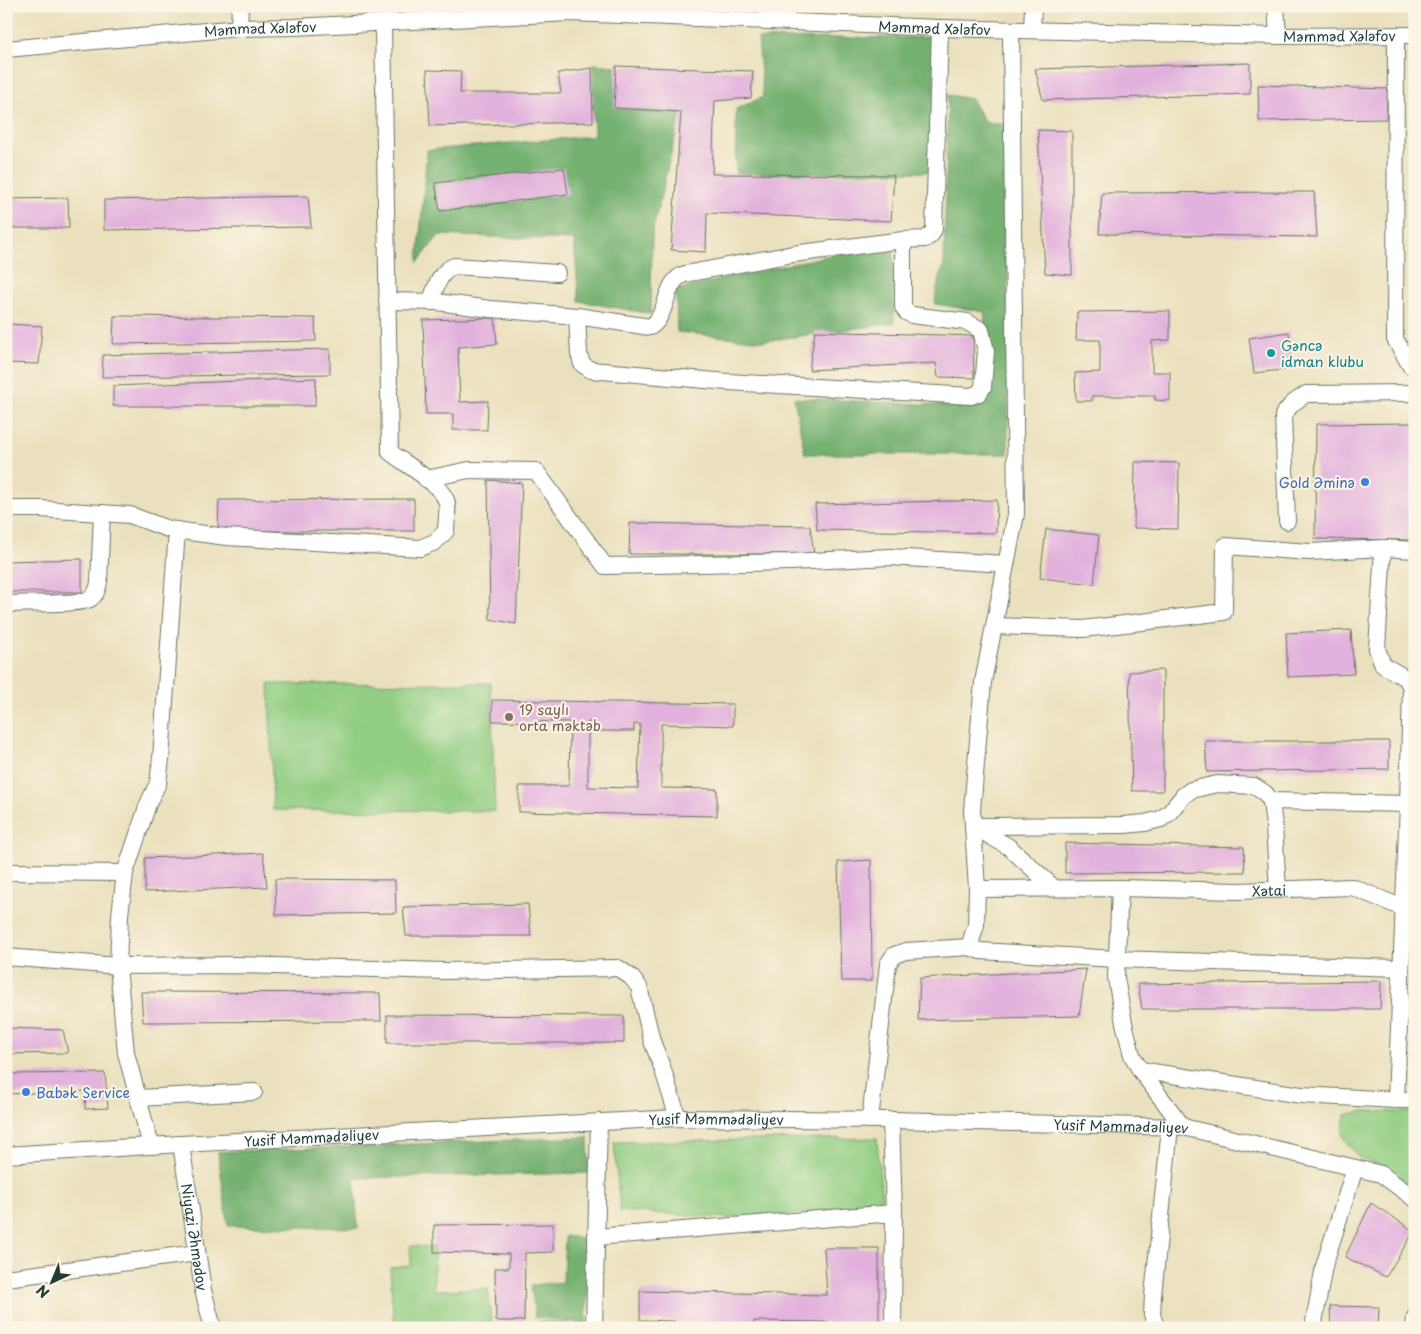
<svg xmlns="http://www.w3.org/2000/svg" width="1421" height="1334" font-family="'Playpen Sans',sans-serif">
  <rect width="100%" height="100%" fill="#fcf5e5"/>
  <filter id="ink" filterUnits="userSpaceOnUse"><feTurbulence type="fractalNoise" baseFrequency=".02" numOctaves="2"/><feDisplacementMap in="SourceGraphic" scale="10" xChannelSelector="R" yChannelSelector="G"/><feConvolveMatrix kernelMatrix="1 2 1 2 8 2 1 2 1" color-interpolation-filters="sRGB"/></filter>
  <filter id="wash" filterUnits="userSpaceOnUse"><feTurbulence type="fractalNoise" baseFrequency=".0096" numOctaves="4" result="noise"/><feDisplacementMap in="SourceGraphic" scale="20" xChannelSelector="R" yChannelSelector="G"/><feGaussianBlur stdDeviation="1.12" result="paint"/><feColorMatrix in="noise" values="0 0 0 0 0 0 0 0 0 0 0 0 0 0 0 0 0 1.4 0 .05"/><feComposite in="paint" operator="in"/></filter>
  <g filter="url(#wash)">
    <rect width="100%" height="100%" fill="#eae0bd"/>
    <g fill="#92ce83" stroke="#58865c">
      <polygon points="491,683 495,811 273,810 269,684"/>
      <polygon points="1364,1111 1415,1112 1415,1188 1378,1164 1358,1157 1342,1136 1345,1115"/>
      <polygon points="877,1138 882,1205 745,1219 620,1211 614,1142"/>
      <polygon points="410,1246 434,1247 434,1290 488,1289 492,1328 394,1328 390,1268 411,1266"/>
      <polygon points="539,1321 571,1322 570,1328 539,1328"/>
    </g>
    <g fill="#75b171" stroke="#4a7752">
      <polygon points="935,37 932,172 736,174 736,109 763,97 758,39"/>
      <polygon points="593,64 616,66 614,108 681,112 652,233 651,314 579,301 574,240 439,235 418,262 427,150 594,136"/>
      <polygon points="948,95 971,99 985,122 1007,125 1008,454 805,454 794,398 979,407 985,312 935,304 936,293 944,264"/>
      <polygon points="893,241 894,323 764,341 677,332 676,290"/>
      <polygon points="588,1137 589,1173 354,1178 358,1228 228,1226 218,1152"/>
      <polygon points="565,1236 589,1239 586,1328 575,1328 575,1321 535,1317 531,1285 563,1282"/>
    </g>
    <g id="blocks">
      <g fill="#e2b1dd" fill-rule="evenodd">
        <polygon points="1250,63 1250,94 1043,100 1035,69"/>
        <polygon points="616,66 753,71 751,98 715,101 712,174 894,175 891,221 707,213 706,252 671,250 681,112 614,108"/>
        <polygon points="592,68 593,122 430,126 427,70 461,71 460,93 561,93 558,73"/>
        <polygon points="1258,85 1388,89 1386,119 1259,121"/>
        <polygon points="1038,130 1072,131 1072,275 1045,273"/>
        <polygon points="564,168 568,194 440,211 435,183"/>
        <polygon points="1314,192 1317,237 1099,234 1102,193"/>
        <polygon points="308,196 311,227 104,230 104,200"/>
        <polygon points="68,198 69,228 6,228 6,199"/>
        <polygon points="1170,311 1170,340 1152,341 1152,372 1170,372 1170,401 1155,400 1155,396 1092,396 1092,401 1076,401 1075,373 1100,372 1100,340 1076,340 1077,312"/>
        <polygon points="114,316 315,318 316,341 113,344"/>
        <polygon points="495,318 497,344 458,347 460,402 488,401 487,430 453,430 453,414 426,414 423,320"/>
        <polygon points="6,324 42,326 39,364 6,363"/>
        <polygon points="815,331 973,336 974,378 938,377 936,363 809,370"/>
        <polygon points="1289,332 1292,369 1254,373 1249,338"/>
        <polygon points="330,349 330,374 102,377 103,355"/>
        <polygon points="316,378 315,406 113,406 113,386"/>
        <polygon points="1415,423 1415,540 1315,539 1316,424"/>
        <polygon points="1135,462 1179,463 1178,529 1134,528"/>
        <polygon points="488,480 522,483 516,624 490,619"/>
        <polygon points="414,499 414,531 218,531 219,500"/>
        <polygon points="997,500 996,533 817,530 815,504"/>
        <polygon points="630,523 810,526 814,554 629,554"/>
        <polygon points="1046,529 1099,535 1094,584 1040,578"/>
        <polygon points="82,559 82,592 6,592 6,561"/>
        <polygon points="1351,630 1354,674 1288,677 1286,633"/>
        <polygon points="1163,670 1163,791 1132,791 1129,672"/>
        <path d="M492 700 733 704V726L661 724V788L717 789V816L519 812V786H569L570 722 492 721ZM588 722H593V731H634V724H640L638 788 588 787Z"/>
        <polygon points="1205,741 1389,741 1389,769 1207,772"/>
        <polygon points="1065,843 1244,847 1245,872 1065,873"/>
        <polygon points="263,853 267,887 145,892 145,858"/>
        <polygon points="871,860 872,981 841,981 838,862"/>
        <polygon points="275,879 395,880 396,913 276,915"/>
        <polygon points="528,904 531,936 406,936 403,907"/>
        <polygon points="1413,948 1415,948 1415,989 1412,989"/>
        <polygon points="1086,969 1079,1016 918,1020 920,978"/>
        <polygon points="1381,981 1380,1009 1142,1009 1138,984"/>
        <polygon points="141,992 380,993 381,1021 143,1022"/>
        <polygon points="1403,1002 1415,1002 1415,1053 1404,1053"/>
        <polygon points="387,1015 624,1016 624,1043 387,1043"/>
        <polygon points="6,1028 63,1030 68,1053 6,1054"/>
        <polygon points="105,1073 108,1108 85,1109 86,1091 6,1094 6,1074"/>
        <polygon points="1371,1203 1414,1231 1386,1277 1345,1257"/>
        <polygon points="553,1224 553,1252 525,1253 524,1321 496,1321 495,1268 509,1268 509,1254 434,1252 434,1225"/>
        <polygon points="824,1248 879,1248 879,1328 828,1328 828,1322 754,1321 754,1328 674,1328 674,1321 640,1320 640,1291 827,1295"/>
        <polygon points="1330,1306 1379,1307 1378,1328 1331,1328"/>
      </g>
    </g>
  </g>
  <g filter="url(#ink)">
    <use href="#blocks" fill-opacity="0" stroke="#667664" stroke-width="1"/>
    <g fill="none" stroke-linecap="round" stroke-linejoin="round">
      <g stroke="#667664" stroke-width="18">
        <g id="minor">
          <polyline points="1276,6 1278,36"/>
          <polyline points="239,28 240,6"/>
          <polyline points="1032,30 1033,6"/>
          <polyline points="1396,35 1395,339 1410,365 1415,366"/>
          <path id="s1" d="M6 49 239 28 294 27 570 13 940 28 1278 36 1415 35"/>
          <path d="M387 301 437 302 490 309 577 316 650 327C669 316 663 281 685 274L793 254 903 240 925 239 931 235 934 229 940 28"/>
          <path d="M430 302C436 288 439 272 454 266L557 273"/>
          <polyline points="577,316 579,354 582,364 591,370 728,382 971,396 979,393 983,387 986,351 981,330 967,322 912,315 906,312 903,307 903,240"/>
          <polyline points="426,479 469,470 536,471 605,566 790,562 890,557 1006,564"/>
          <path d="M6 509H41L130 515 168 529 226 537 420 548 435 542 446 531C446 523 449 506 446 500 439 483 405 464 390 452L383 23"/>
          <polyline points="1287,521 1283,415 1292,404 1306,394 1415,393"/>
          <polyline points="1383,548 1377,649 1383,665 1407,679 1411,688 1408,804 1396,1100"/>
          <path d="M6 604C21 603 80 605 90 599 96 595 98 589 99 582L102 513"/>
          <polyline points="994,626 1083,629 1224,612 1225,546 1310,552 1383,548 1415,550"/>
          <polyline points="1271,801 1408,804"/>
          <polyline points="973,826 1124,825 1145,823 1161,819 1169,813 1183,796 1191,790 1217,784 1254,786 1265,793 1271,801 1274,826 1278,890"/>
          <polyline points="973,826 1009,847 1054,888"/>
          <polyline points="6,872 125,873"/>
          <polyline points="1120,888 1116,978 1124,1023 1132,1055 1140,1070 1183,1127"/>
          <path id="s2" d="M977 889 1120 888 1238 891 1352 887 1403 908H1415"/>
          <polyline points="969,947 980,951 1116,959 1401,968"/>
          <polyline points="6,957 118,966 237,965 443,971 618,968 631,977 639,987 652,1041 662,1067 678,1118"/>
          <polyline points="1140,1070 1301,1095 1396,1100 1415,1100"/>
          <polyline points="138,1098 254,1092"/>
          <polyline points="870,1120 888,964 894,955 906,951 969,947 976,925 977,889 972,810 983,682 1016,514 1011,30"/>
          <polyline points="891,1120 894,1213 893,1328"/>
          <path id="s3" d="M181 1144 203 1290 213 1328"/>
          <polyline points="151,1146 126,1053 118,966 120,915 125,873 148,804 158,783 161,759 177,530"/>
          <path id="s4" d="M6 1155 181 1144 678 1118 891 1120 1183 1127 1381 1174 1415 1199"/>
          <polyline points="596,1237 894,1213"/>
          <polyline points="6,1278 197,1253"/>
          <polyline points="594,1328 599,1122"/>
          <polyline points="1156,1328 1152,1314 1153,1296 1170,1127"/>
          <polyline points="1313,1328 1324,1266 1355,1168"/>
          <polyline points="1414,1328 1415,1317"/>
        </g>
      </g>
      <use href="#minor" stroke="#fff" stroke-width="16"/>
    </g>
  </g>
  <circle fill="#0f9aa8" stroke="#fcf5e5" stroke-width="2" cx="1271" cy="353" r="5"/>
  <g fill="#3f7fe0" stroke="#fcf5e5" stroke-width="2">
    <circle cx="1365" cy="482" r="5"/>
    <circle cx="26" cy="1092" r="5"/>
  </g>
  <circle fill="#8d6e63" stroke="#fcf5e5" stroke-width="2" cx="509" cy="717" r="5"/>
  <g text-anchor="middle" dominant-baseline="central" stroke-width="4" stroke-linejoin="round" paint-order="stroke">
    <g font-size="14" fill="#1f3d34" stroke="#fcf5e5">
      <text stroke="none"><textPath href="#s1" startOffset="930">Məmməd Xələfov</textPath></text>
      <text stroke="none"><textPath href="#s1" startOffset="255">Məmməd Xələfov</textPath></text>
      <text stroke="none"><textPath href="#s1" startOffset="1335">Məmməd Xələfov</textPath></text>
      <text stroke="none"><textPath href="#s2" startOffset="292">Xətai</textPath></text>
      <text stroke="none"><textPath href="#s4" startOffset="711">Yusif Məmmədəliyev</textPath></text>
      <text stroke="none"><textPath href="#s4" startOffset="1116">Yusif Məmmədəliyev</textPath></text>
      <text stroke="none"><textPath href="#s4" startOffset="306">Yusif Məmmədəliyev</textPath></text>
      <text stroke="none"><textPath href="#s3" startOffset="94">Niyazi Əhmədov</textPath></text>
    </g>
    <g font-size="14" fill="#0d838f" stroke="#fcf5e5" text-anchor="start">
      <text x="1281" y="345">Gəncə<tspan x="1281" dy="16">idman klubu</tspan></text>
    </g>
    <g font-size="14" fill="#366cbe" stroke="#fcf5e5" text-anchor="end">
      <text x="1355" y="482">Gold Əminə</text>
      <text x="36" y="1092" text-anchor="start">Babək Service</text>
    </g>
    <g font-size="14" fill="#785e54" stroke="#fcf5e5" text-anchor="start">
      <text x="519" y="709">19 saylı<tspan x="519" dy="16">orta məktəb</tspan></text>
    </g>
  </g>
  <rect width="1421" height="1334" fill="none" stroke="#fcf5e5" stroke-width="25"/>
  <g transform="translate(52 1282) rotate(224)" stroke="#fcf5e5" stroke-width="4" paint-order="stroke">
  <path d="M0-4L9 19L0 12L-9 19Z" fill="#1f3d34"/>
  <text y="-8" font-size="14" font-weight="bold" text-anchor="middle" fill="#1f3d34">N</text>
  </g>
</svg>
